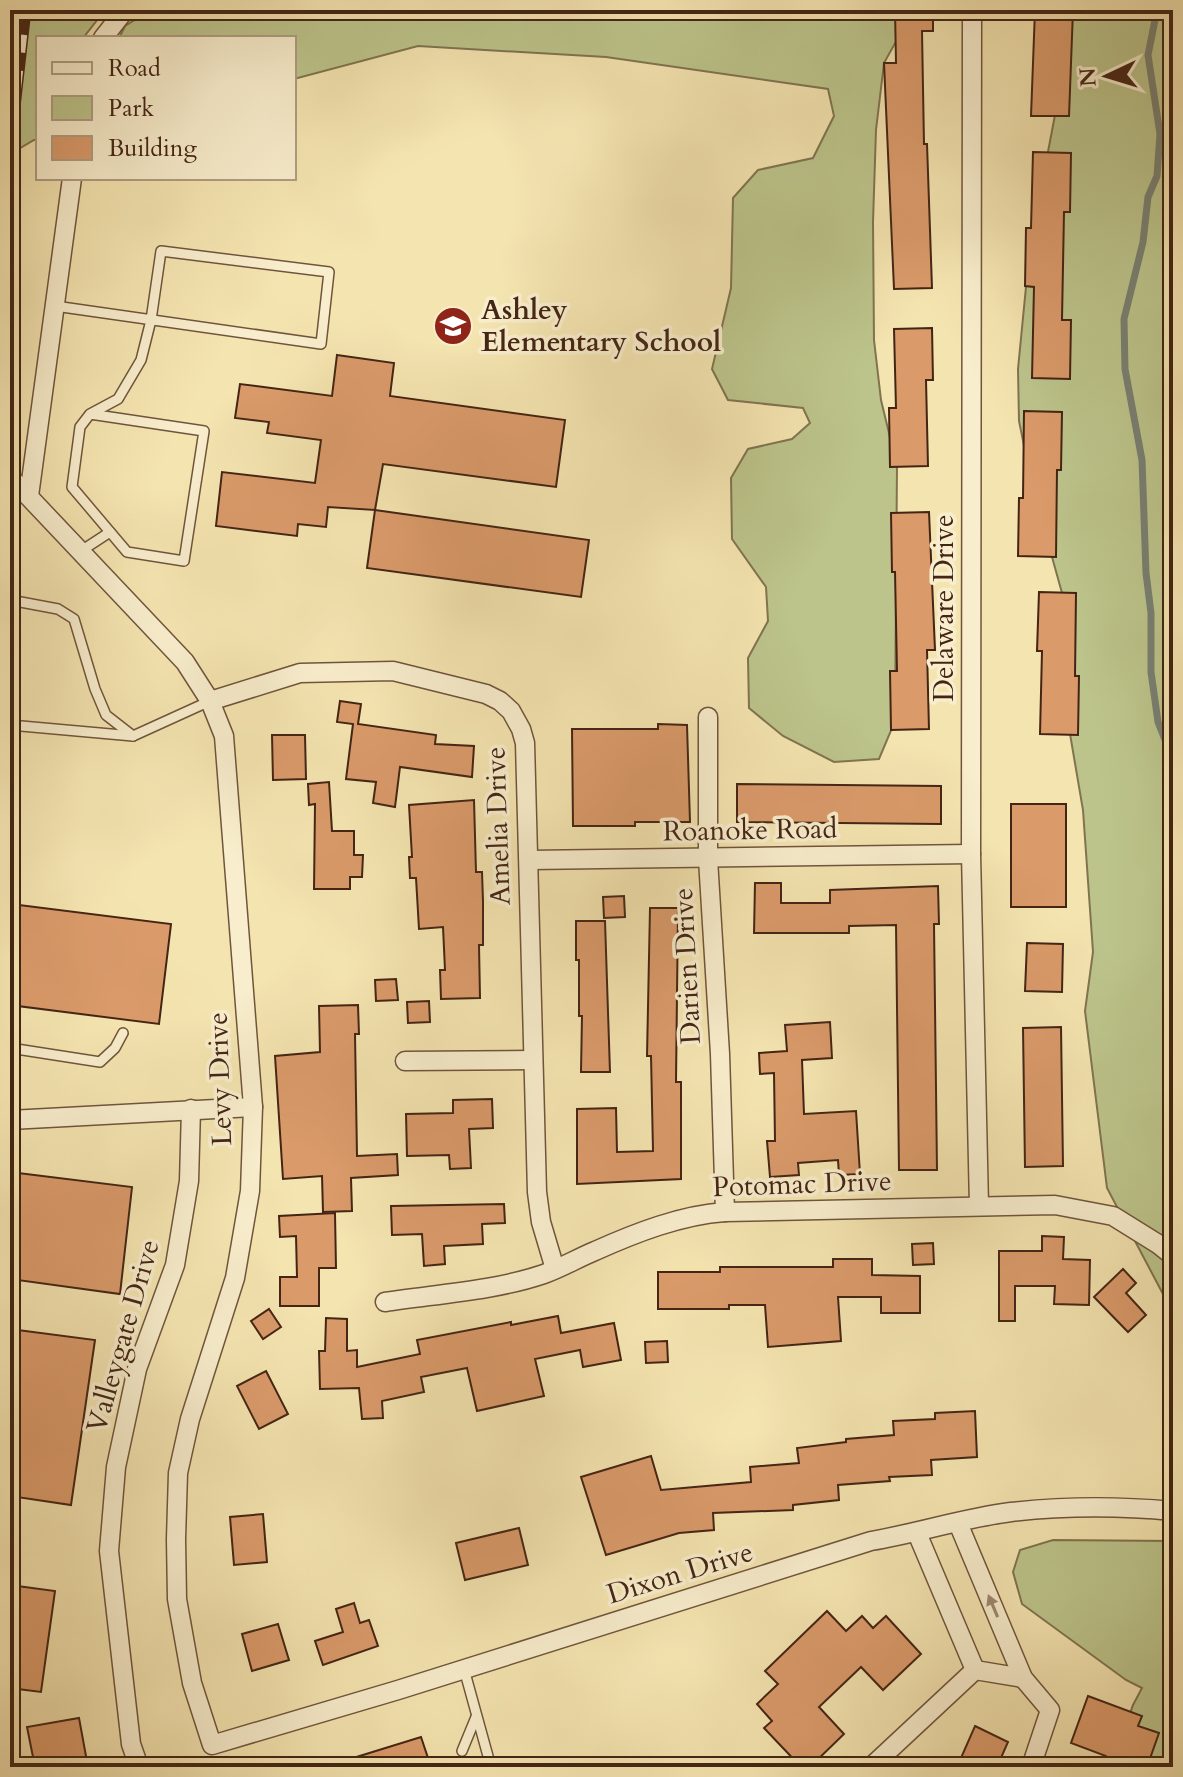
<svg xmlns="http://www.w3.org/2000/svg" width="1183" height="1777" font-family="Cardo,serif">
  <rect width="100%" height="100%" fill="#f4e4b0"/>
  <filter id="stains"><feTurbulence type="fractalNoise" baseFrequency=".0025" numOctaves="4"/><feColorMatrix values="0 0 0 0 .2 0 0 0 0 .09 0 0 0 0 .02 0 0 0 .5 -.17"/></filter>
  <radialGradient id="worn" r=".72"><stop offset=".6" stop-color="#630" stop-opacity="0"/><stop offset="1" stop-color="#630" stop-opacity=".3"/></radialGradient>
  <g fill="#bcc48b" stroke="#807450" stroke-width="2">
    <polygon points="10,10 105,10 83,38 38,38 38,140 34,140 10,154"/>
    <polygon points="151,10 903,10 903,29 884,63 876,130 873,222 874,340 881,400 897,466 895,721 879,759 834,762 783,736 749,708 748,658 768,621 766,587 732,539 731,478 748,449 792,439 810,423 803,408 728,400 712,369 731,288 733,198 758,170 813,158 834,116 828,89 606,57 418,46 294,79 294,38 119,38 125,26"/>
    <polygon points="1062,10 1173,10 1173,1313 1107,1188 1085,1011 1093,952 1083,810 1070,734 1062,593 1032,485 1019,421 1018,369 1030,246 1055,115"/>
    <polygon points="1053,1540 1173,1541 1173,1767 1111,1767 1133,1705 1142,1688 1126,1680 1022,1604 1013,1572 1020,1550"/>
  </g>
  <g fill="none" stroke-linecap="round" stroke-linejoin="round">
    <polyline stroke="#798172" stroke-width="7" points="1157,10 1148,55 1160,134 1157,176 1148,197 1143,242 1124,319 1125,369 1142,460 1146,573 1151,613 1151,672 1158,722 1173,760"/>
  </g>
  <g fill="#da9a6a" stroke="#442515" stroke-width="2">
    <polygon points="895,10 933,10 933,31 922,31 924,144 927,144 932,288 894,289 884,63 896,63"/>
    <polygon points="1035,10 1073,10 1069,116 1031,116"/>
    <polygon points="1033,152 1071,153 1070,212 1064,212 1062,320 1071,320 1070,379 1032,378 1034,287 1025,286 1026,228 1031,228"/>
    <polygon points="932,328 933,380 926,380 928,466 890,467 889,408 896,408 894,329"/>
    <polygon points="337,355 394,363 390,396 565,420 556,487 383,464 375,510 328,507 326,527 298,524 297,536 216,526 222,472 315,483 321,440 267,433 269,422 235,418 240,384 332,396"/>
    <polygon points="1024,411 1062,412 1061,470 1057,470 1056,557 1018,556 1019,498 1023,498"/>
    <polygon points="375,510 589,540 581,597 367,568"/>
    <polygon points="929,512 935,650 927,650 929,729 891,730 890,671 897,671 895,572 892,572 891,513"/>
    <polygon points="1039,592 1076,593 1075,676 1079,676 1078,735 1040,734 1042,651 1037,651"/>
    <polygon points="340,701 361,704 358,724 436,735 435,744 474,746 472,777 400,767 395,807 373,803 376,782 346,779 353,724 337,722"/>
    <polygon points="658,724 687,725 690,822 635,822 635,826 573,826 572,729 658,729"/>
    <polygon points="272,735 305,735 306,779 273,780"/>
    <polygon points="329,782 332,831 354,831 354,855 363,855 362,877 350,877 350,889 314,889 315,804 309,805 308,784"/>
    <polygon points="737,784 941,786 941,824 737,822"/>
    <polygon points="474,800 476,872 482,872 483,901 483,945 479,945 480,998 441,999 440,970 445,970 443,927 419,929 416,878 410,878 409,857 412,857 409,805"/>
    <rect x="1011" y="804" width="55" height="103"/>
    <polygon points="755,883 781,883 781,903 830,903 830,890 938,886 939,924 934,924 937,1170 899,1170 896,925 849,926 849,933 754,933"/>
    <polygon points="624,896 625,917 604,918 603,897"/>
    <polygon points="19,905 171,924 159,1024 10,1005 10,977"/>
    <polygon points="650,908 678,908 676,1082 681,1082 681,1179 577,1184 577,1109 616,1108 617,1152 653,1151 651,1056 647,1056"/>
    <polygon points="576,921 605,921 610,1072 581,1072 582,1016 579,1016 579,960 576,960"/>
    <polygon points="1027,943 1063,944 1062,992 1025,991"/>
    <polygon points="396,979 398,1000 376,1001 375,980"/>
    <polygon points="429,1001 430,1022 408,1023 407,1002"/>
    <polygon points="358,1005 359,1034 355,1034 357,1156 397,1154 398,1175 351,1178 352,1211 323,1212 322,1176 283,1179 275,1056 320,1052 319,1006"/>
    <polygon points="830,1022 832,1058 802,1060 804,1114 856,1111 860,1174 839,1175 838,1160 798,1163 799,1175 770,1177 767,1141 775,1141 774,1073 760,1074 759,1053 787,1051 785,1025"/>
    <polygon points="1061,1027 1063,1166 1025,1167 1023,1028"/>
    <polygon points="492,1099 493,1128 469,1129 471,1168 450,1169 449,1155 407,1156 406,1114 453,1113 453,1100"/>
    <polygon points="10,1172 132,1187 120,1294 10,1279"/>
    <polygon points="504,1204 505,1223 482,1224 483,1244 444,1246 445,1264 424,1266 422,1234 392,1235 391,1206"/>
    <polygon points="335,1213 336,1268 319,1268 319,1306 280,1306 280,1277 297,1277 296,1236 280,1237 279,1216"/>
    <polygon points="1042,1236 1064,1237 1063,1259 1090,1260 1089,1305 1054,1304 1055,1286 1015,1286 1015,1321 999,1321 999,1251 1042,1251"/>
    <polygon points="933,1243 934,1264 913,1265 912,1244"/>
    <polygon points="833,1259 872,1259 872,1275 920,1276 920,1313 881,1313 881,1297 838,1297 841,1341 768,1347 765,1305 729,1305 729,1309 658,1309 658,1272 720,1272 720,1267 833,1267"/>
    <polygon points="1123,1269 1136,1283 1126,1293 1146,1315 1128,1332 1094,1297"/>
    <polygon points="269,1309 281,1327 263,1339 251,1321"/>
    <polygon points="558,1316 561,1333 614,1323 621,1360 583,1367 580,1350 535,1359 544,1396 477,1411 467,1368 421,1377 424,1392 382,1401 383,1418 362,1419 359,1388 320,1389 319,1351 325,1351 326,1318 347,1319 347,1351 357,1350 357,1367 420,1354 417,1340 511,1322 511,1325"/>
    <polygon points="10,1329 95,1340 71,1505 10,1496"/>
    <polygon points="667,1341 668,1362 646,1363 645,1342"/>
    <polygon points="266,1371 288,1414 259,1429 237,1386"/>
    <polygon points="975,1411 977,1457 931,1460 932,1475 889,1477 890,1481 838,1485 839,1500 793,1505 793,1510 713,1513 714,1530 679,1533 606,1555 581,1477 651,1456 661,1490 751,1482 750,1467 799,1463 797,1448 846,1442 846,1439 894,1435 893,1421 935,1419 935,1413"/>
    <polygon points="263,1514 267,1562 234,1565 230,1517"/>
    <polygon points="519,1528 528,1565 465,1580 456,1543"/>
    <polygon points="10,1585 55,1591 41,1692 10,1688"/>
    <polygon points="354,1603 360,1623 369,1620 378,1646 323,1665 315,1641 343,1632 336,1609"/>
    <polygon points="827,1611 846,1631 862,1616 873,1628 886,1616 921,1654 883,1690 861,1667 819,1707 844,1734 810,1767 801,1767 764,1728 772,1721 757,1704 778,1684 765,1671"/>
    <polygon points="278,1624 289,1660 252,1671 242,1634"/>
    <polygon points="1088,1696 1142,1716 1138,1726 1159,1733 1147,1767 1103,1767 1106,1756 1071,1743"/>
    <polygon points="79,1718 88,1767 35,1767 27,1727"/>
    <polygon points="975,1726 1008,1742 997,1767 957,1767"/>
    <polygon points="421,1737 431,1767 338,1767 337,1763"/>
  </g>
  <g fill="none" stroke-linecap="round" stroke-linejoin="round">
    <g stroke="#70553c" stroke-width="12">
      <g id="lane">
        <polyline points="55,306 321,344 329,272 161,251 151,320 141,360 118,399 90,414 80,427 72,487 127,552 184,561 204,431 90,414"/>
        <polyline points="81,551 110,532"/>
        <polyline points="10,600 58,609 74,619 95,689 106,715 133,736"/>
        <polyline points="10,725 133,736 210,701"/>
        <polyline points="10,1048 100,1062 115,1048 123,1033"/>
        <polyline points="464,1669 491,1767"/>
        <polyline points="462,1751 476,1717"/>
      </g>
    </g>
    <g stroke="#70553c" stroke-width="21">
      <g id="street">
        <polyline points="972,10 971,854 979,1206"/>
        <polyline points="103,38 125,10"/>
        <path d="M10 477 185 662 210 701 224 736 253 1107 250 1191 235 1278 190 1419 178 1473 176 1539 177 1599 192 1683 212 1745 398 1690 871 1541C918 1533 964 1518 1011 1512 1065 1506 1119 1506 1173 1511"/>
        <polyline points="29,496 72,178"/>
        <polyline points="210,701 300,673 393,671 486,694 500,701 511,711 521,729 525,743 537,1192 541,1222 555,1269"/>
        <polyline points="708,717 708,859 720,1054 725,1212"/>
        <polyline points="530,860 971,854"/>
        <polyline points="405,1061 533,1060"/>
        <polyline points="10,1120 253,1107"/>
        <path d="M385 1302C437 1294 494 1291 544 1274 561 1268 578 1258 595 1251 635 1233 681 1215 725 1212L1055 1205 1113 1216 1158 1244 1173 1256"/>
        <polyline points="958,1523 1023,1678 1050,1710 1031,1767"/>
        <polyline points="917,1533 975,1670"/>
        <polyline points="139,1767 131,1744 109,1551 116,1467 137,1369 175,1265 189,1181 191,1109"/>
        <polyline points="871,1767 975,1670 1023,1678"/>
      </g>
    </g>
    <use href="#lane" stroke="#f8edcc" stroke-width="9"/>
    <use href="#street" stroke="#f8edcc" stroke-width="18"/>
    <g stroke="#442515" stroke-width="9">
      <polyline id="rail" points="10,160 27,10"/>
    </g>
    <use href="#rail" stroke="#f8edcc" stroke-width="6" stroke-dasharray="18" stroke-linecap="butt"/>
  </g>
  <defs><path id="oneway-solid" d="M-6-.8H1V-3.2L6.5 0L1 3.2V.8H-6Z" transform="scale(2)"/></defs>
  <use fill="#9e8970" href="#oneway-solid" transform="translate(993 1606) rotate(-113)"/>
  <defs>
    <g id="school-disc" transform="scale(2)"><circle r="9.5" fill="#8f2418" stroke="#f8edcc"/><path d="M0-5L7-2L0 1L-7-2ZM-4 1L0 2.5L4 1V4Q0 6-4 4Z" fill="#fff"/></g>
  </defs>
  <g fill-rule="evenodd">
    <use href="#school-disc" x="453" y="326"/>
  </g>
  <g text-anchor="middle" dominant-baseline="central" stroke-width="7" stroke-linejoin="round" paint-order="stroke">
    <g font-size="28" font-weight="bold" fill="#442515" stroke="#f8edcc" text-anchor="start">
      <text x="481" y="310">Ashley<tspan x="481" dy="32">Elementary School</tspan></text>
    </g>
    <g font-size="28" fill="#442515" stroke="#f8edcc">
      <text transform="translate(944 608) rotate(-90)">Delaware Drive</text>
      <text transform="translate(498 826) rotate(-92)">Amelia Drive</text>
      <text transform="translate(750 830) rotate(-1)">Roanoke Road</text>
      <text transform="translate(687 966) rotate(-93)">Darien Drive</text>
      <text transform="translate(220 1079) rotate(-92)">Levy Drive</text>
      <text transform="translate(802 1184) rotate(-2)">Potomac Drive</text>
      <text transform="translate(123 1336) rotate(-74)">Valleygate Drive</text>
      <text transform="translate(680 1573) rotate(-17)">Dixon Drive</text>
    </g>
  </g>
  <rect width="1183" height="1777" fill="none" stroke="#f4e4b0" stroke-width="40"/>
  <rect x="12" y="12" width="1159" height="1753" fill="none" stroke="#442515" stroke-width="4"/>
  <rect x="20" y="20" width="1143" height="1737" fill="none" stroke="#442515" stroke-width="2"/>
  <rect x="36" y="36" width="260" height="144" fill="#f8edcc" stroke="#b09d83" stroke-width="2"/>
  <rect x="52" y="62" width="40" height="12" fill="#f8edcc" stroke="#b09d83" stroke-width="2"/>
  <text x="108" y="76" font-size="24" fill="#442515">Road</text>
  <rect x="52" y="96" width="40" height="24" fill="#bcc48b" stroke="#b09d83" stroke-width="2"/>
  <text x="108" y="116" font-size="24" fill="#442515">Park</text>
  <rect x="52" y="136" width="40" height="24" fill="#da9a6a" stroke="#b09d83" stroke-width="2"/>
  <text x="108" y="156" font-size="24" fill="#442515">Building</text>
  <g transform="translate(1107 76) rotate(266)" stroke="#f8edcc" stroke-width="6" paint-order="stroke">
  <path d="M0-6L14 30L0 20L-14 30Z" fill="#442515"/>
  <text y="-12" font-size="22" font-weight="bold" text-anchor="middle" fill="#442515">N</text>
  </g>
  <rect width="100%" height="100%" filter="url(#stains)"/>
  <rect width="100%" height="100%" fill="url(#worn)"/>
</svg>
